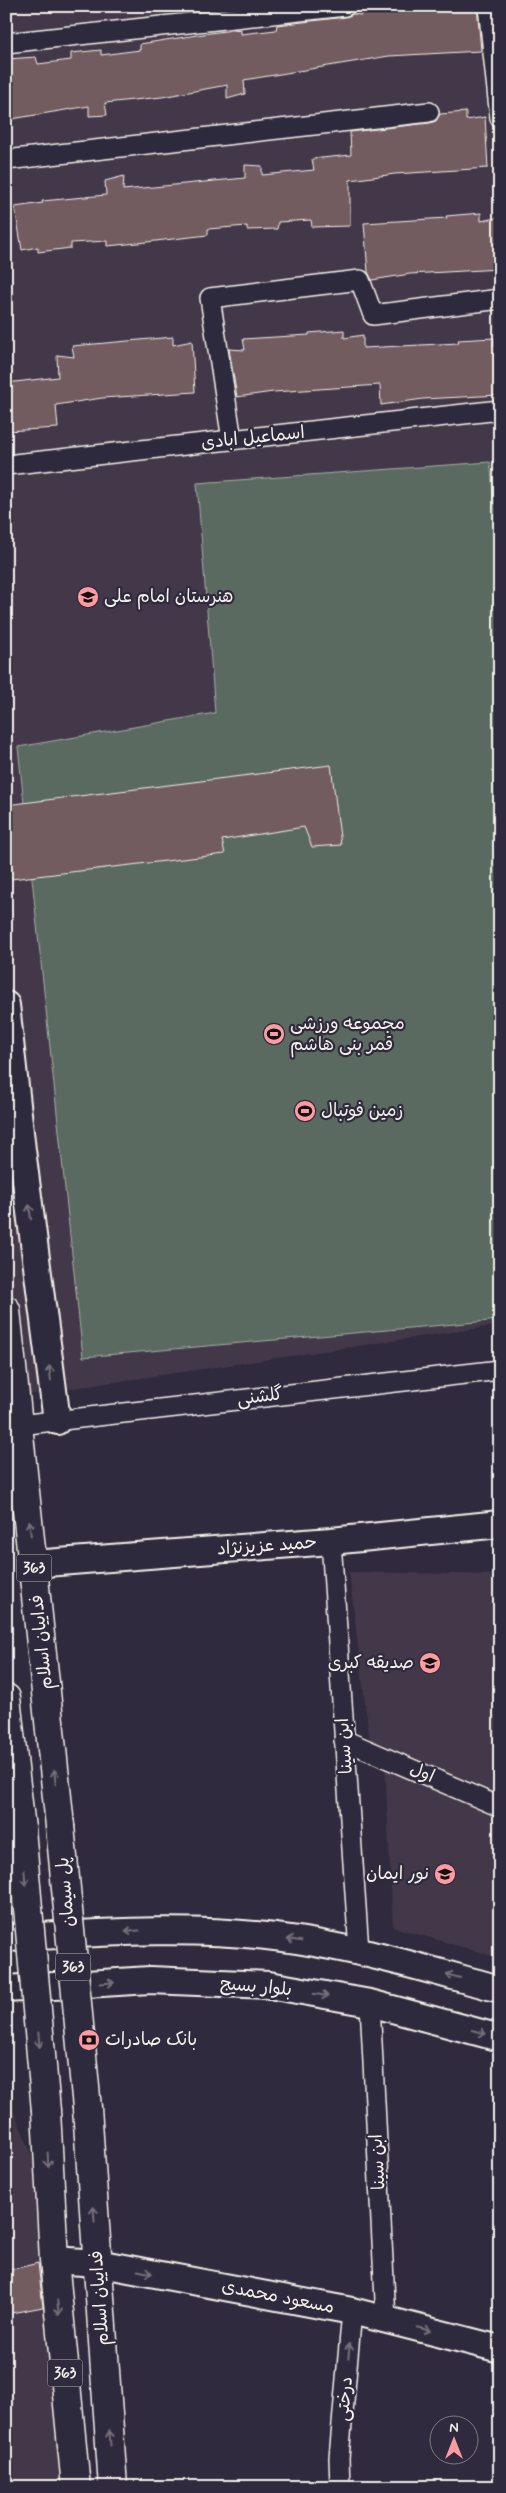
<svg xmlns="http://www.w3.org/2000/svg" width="506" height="2493" font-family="Mynerve,'Playpen Sans Arabic',sans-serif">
  <rect width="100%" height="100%" fill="#2f2a3d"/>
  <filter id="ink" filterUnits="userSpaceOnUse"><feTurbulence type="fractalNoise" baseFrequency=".02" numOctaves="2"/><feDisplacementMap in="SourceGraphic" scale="10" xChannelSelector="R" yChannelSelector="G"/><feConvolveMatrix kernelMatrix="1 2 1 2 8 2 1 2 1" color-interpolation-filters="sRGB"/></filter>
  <g filter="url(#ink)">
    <g fill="#433948">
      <polygon points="6,6 500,6 500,1325 6,1398"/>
      <polygon points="349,1572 500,1575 500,1958 393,1927 385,1764 371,1751"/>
      <polygon points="6,2093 41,2176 64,2487 6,2487"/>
    </g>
    <polygon fill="#5a6a61" stroke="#a7aea4" points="490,462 500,553 500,1320 83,1357 18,747 215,713 197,483"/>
    <g fill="#725b61" stroke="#f4f1e8">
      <polygon points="360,6 477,6 481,51 389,56 244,80 245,94 227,99 227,85 162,97 105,103 107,115 89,116 89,106 6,120 7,59 36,57 38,64 71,60 71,53 101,50 101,55 140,50 140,44 210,33 241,29 241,34 276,30 277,25 346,17 353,14 361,15"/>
      <polygon points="466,112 466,120 485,117 488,168 395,174 350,180 350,226 312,227 311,220 278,222 277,229 247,230 247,226 208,229 208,235 138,243 107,246 107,241 71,243 71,248 38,252 38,247 22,250 15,207 43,203 42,201 106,195 105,181 124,176 123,190 245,178 245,165 262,166 262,175 314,170 312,159 351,155 350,132 430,123 436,121 440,114"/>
      <polygon points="481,213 481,221 500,217 500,269 410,274 372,280 368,272 364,223 447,218 446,216"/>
      <polygon points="344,330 344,338 363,335 363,348 459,343 458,340 494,338 494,346 500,345 500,395 423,399 381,405 380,385 273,392 237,397 229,349 245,350 243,339 309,335 309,333"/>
      <polygon points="173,337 173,345 192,341 195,392 102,398 56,405 58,428 6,431 6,383 58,377 57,355 74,357 72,346"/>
      <polygon points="331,765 341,845 312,847 304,827 222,840 225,854 11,879 6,836 6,805"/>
      <polygon points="38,2263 43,2307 6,2314 6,2271"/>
    </g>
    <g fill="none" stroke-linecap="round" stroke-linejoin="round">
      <g stroke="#f4f1e8" stroke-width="22">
        <g id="street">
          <polyline points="488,6 500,118"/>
          <polyline points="6,43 345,6"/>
          <polyline points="6,160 429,112"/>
          <polyline points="232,440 210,298 360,280 373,315 500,299"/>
          <polyline points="6,465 500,410"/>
          <polyline points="19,1425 500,1370"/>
          <polyline points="331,1541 359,1951"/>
          <polyline points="344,1740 500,1807"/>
          <polyline points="370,2003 386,2320"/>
          <polyline points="340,2487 339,2458 352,2311"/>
        </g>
      </g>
      <g stroke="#f4f1e8" stroke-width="30">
        <g id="secondary">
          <polyline points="6,1005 22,1150 57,1421"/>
          <polyline points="33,1564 331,1541 500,1524"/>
          <path d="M6 1938C96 1933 186 1926 275 1937 352 1946 425 1969 500 1989"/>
          <polyline points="6,1989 150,1980 269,1985 370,2003 500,2038"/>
          <polyline points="54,2260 97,2263 352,2311 500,2349"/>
        </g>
      </g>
      <g stroke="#f4f1e8" stroke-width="31">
        <g id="primary">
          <polyline points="6,1310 60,1826"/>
          <polyline points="6,1698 21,1829"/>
          <polyline points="87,2108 113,2487"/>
          <polyline points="46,2111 54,2260 76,2487"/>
        </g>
      </g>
      <use href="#street" stroke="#2f2a3d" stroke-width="19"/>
      <use href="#secondary" stroke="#2f2a3d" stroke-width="26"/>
      <use href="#primary" stroke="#2f2a3d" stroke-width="28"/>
      <g stroke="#f4f1e8" stroke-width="31" stroke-linecap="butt">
        <g id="primary-bridge">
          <polyline points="60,1826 87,2108"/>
          <polyline points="21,1829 46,2111"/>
        </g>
      </g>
      <use href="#primary-bridge" stroke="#2f2a3d" stroke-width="28"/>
    </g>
    <defs><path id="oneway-shaft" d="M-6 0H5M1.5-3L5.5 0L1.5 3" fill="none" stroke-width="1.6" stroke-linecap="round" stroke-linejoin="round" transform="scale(1.25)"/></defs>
    <g stroke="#747079">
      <use href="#oneway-shaft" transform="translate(30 1212) rotate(-97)"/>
      <use href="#oneway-shaft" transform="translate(50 1373) rotate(-97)"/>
      <use href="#oneway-shaft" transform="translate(30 1528) rotate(-96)"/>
      <use href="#oneway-shaft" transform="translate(55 1777) rotate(-95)"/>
      <use href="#oneway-shaft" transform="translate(25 1878) rotate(85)"/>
      <use href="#oneway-shaft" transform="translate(132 1931) rotate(177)"/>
      <use href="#oneway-shaft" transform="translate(294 1940) rotate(-171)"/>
      <use href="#oneway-shaft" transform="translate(453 1976) rotate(-165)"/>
      <use href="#oneway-shaft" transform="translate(107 1983) rotate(-4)"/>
      <use href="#oneway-shaft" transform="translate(321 1995) rotate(10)"/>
      <use href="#oneway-shaft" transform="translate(479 2032) rotate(15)"/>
      <use href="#oneway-shaft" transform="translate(39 2040) rotate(85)"/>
      <use href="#oneway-shaft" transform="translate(48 2160) rotate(87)"/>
      <use href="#oneway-shaft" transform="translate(94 2214) rotate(-94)"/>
      <use href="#oneway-shaft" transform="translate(145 2272) rotate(11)"/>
      <use href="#oneway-shaft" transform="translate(58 2308) rotate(84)"/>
      <use href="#oneway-shaft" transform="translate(424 2329) rotate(14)"/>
      <use href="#oneway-shaft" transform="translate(349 2351) rotate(-85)"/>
      <use href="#oneway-shaft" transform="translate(110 2438) rotate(-94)"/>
    </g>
  </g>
  <defs>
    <g id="school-disc" transform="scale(1.125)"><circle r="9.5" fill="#ff9aa2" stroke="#2f2a3d"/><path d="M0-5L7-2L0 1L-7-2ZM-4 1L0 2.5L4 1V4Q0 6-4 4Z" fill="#111"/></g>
    <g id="stadium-disc" transform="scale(1.125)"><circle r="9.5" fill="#ff9aa2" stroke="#2f2a3d"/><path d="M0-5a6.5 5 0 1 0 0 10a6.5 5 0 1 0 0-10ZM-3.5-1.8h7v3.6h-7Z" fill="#111"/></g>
    <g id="bank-disc" transform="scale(1.125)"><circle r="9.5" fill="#ff9aa2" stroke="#2f2a3d"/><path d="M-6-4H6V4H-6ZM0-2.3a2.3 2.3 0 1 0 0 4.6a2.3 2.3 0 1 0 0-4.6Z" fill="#111"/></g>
  </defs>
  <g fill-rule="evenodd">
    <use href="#school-disc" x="88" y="597"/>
    <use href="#stadium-disc" x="274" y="1034"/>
    <use href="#stadium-disc" x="305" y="1111"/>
    <use href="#school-disc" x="430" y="1663"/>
    <use href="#school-disc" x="445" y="1874"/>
    <use href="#bank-disc" x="89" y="2040"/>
  </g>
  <g text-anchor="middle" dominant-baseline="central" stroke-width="4.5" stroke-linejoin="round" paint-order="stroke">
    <g fill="#2f2a3d" stroke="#b9b5b5" stroke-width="1">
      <rect x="16.5" y="1554.5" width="35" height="27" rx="4"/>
      <rect x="55.5" y="1953.5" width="35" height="27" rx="4"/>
      <rect x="47.5" y="2359.5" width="35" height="27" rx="4"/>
    </g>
    <g font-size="16" font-weight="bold" fill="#f4f1e8">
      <text x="34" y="1568">363</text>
      <text x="73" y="1967">363</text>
      <text x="65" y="2373">363</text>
    </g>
    <g font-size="18" fill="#f4f1e8" stroke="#2f2a3d">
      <text transform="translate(253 438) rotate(-6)">اسماعیل ابادی</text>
      <text transform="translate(260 1397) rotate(-7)">گلشنی</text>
      <text transform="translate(267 1546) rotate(-4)">حمید عزیزنژاد</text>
      <text transform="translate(42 1642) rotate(-96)">فداییان اسلام</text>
      <text transform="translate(345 1746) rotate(-94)">ابن سینا</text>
      <text transform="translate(422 1773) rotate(23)">اول</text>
      <text transform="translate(66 1892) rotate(-95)">پل سیمان</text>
      <text transform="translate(256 1987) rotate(5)">بلوار بسیج</text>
      <text transform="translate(378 2162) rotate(-93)">ابن سینا</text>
      <text transform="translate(278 2297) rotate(11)">مسعود محمدی</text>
      <text transform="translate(100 2298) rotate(-94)">فداییان اسلام</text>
      <text transform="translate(345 2399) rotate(-85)">درختی</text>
    </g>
    <g font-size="18" fill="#f4f1e8" stroke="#2f2a3d" text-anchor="start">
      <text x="104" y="597">هنرستان امام علی</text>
      <text x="290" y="1024">مجموعه ورزشی<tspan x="290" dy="21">قمر بنی هاشم</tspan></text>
      <text x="321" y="1111">زمین فوتبال</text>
      <text x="414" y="1663" text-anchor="end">صدیقه کبری</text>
      <text x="429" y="1874" text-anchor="end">نور ایمان</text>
      <text x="105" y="2040">بانک صادرات</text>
    </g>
  </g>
  <rect width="506" height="2493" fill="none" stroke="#2f2a3d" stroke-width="25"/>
  <rect x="12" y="12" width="481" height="2468" fill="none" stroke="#f4f1e8" stroke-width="2" filter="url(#ink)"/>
  <g transform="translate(454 2440)"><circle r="24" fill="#2f2a3d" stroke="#7e7a81"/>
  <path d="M0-4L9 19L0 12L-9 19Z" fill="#ff9aa2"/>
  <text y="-8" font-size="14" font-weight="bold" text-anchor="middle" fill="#f4f1e8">N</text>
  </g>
</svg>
